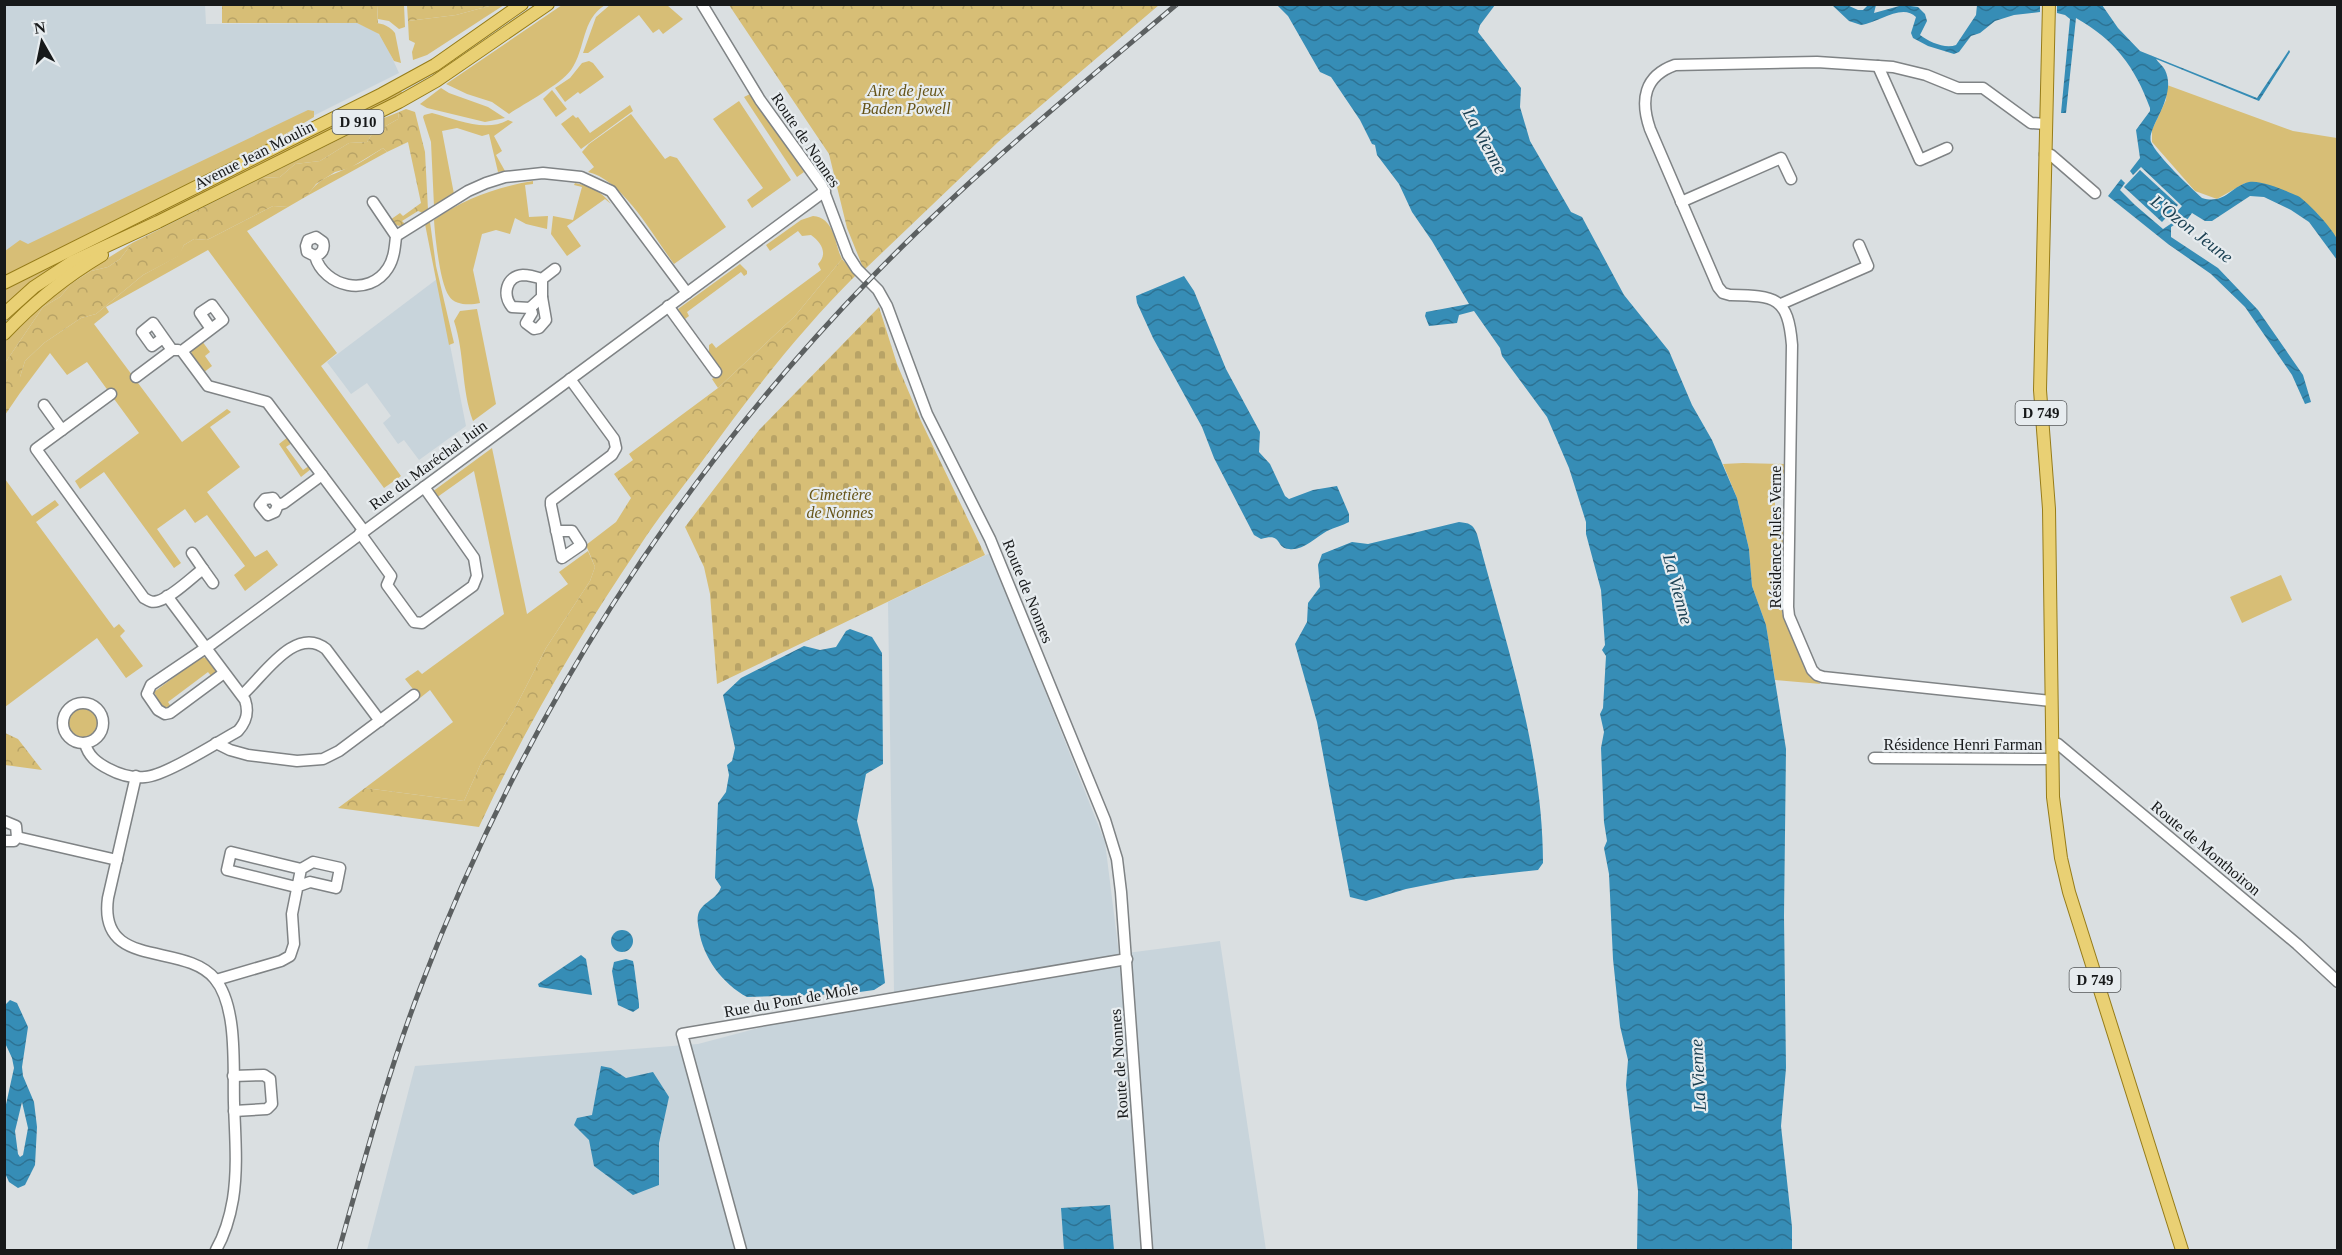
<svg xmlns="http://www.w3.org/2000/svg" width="2342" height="1255" font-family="'Times New Roman',serif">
  <defs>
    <pattern id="forest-crowns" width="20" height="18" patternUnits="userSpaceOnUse" patternTransform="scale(1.5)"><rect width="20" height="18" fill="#d7be76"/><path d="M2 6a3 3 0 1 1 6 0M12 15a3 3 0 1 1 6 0" fill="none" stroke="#b8a366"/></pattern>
    <pattern id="cemetery-stones" width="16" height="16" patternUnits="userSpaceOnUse" patternTransform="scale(1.5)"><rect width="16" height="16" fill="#d7be76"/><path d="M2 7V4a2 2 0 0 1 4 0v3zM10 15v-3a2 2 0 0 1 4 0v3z" fill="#b8a366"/></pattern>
    <pattern id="water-waves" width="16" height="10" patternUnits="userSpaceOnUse" patternTransform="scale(1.5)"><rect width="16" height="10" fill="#368db6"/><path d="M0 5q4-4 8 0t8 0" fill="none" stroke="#2d7293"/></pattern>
  </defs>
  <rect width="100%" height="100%" fill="#dadfe1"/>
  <g fill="#c8d4db">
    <polygon points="5,5 205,5 206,24 357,23 375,31 383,38 399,73 5,270"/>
    <polygon points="437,279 466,426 419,460 404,440 398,444 383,423 391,416 367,383 351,394 327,362"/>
    <polygon points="990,553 1105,842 1119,954 1220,941 1266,1250 367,1250 415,1066 698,1044 894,992 888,602"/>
  </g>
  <g fill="#d7be76">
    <polygon points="611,4 667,5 683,19 663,34 659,29 653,33 639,15 588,53 583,53 596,17"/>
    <polygon points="377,5 404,5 405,27 399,29 389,21 378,19"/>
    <polygon points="493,5 504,5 427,55 413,60 412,52 415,43 409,40 408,21 456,15"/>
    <path d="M562 5H605C581 20 586 49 571 70 560 85 525 103 509 114L492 102 467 94 446 84Z"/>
    <path d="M357 23C371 23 385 20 395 33L401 63 394 61 379 34Z"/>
    <polygon points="589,61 593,63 604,77 580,94 578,92 565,102 555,88 570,78 582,63"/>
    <polygon points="2167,85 2293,131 2337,138 2337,243 2317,213 2245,183 2217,199 2195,191 2152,142 2152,130 2166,100"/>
    <polygon points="441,88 449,93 488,107 505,118 485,122 427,108 420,104"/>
    <polygon points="552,90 567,109 556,117 543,99"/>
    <polygon points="401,91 403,94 87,250 5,308 5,288"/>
    <polygon points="750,94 804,172 797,177 744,97"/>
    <polygon points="739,101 791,180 752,208 747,200 763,188 713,119"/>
    <polygon points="630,105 633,111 581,149 561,124 573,115 576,118 578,117 590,133"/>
    <polygon points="308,110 314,111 314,117 255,152 5,277 5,251 20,240 28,244"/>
    <polygon points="399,112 398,119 372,134 367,142 349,143 320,161 295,164 280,177 262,178 374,122"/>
    <path d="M432 113C456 119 485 133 508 120L513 122 494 136 502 151 496 155 505 171 498 172 489 134 482 136 457 128 442 131 454 194 434 206 431 142 423 117 424 115Z"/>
    <path d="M631 114 665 159 670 156 677 158 726 227 674 264C654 237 622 179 588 172L594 167 582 152 589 144Z"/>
    <path d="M383 148 387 152 307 196C320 177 330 176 350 167 362 163 373 154 383 148Z"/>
    <path d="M533 181V184L525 185 529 217 548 216 547 229 526 224 515 218 510 234 496 230 482 234 473 270 480 303C471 305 455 306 449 296 440 284 435 236 434 220 463 199 497 187 533 181Z"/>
    <path d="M575 183C590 186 602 192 611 204L605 199 567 226 581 246 567 256 551 234 553 216 573 220 582 187 574 185Z"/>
    <polygon points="273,206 288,207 247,231 337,353 321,366 401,476 384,488 208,250 106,307 109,312 94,324 182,442 227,409 231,412 210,427 240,467 207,492 255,557 267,550 278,565 245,591 234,575 245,566 207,515 195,523 185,509 157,529 181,563 174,568 104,472 80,489 75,481 139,433 87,362 67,375 50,353 20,393 20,377 25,361 44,343 81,318 96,314 143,275 178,256 184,245 194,239 207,240"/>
    <path d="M813 216C835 218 834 243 842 259L795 316 718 388 712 379 716 376 712 372 718 366 709 354V345L712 343 716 348 821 270 818 264C828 254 822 243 811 235L802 236 798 231 770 251 766 245 801 220Z"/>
    <polygon points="430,222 436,266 454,343 449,345 425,224"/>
    <polygon points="132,243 120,259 108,267 91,271 72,283 60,297 43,307 5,363 5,342 17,327 57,290"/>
    <polygon points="740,264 747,271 747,274 744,276 741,272 687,312 689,316 685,319 678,309"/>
    <path d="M477 309 496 404 473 421C461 389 465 354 454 321L460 311Z"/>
    <polygon points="202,341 210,352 205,356 212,366 203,373 191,355 192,349"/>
    <polygon points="288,437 292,443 286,447 303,470 309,466 311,469 301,477 279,444"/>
    <polygon points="492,448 527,614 568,584 559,572 588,551 595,567 590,581 546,648 514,710 482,761 464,801 365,788 453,722 430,690 420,698 405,679 418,670 422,674 504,614 474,471 436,498 432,492"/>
    <polygon points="1743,463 1784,464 1784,474 1775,475 1775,510 1784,510 1782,613 1806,671 1810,677 1821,684 1775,680 1766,625 1752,586 1749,549 1737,498 1723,464"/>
    <polygon points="5,479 32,516 55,500 59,505 36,522 114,628 119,624 125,631 120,636 143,666 126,678 97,638 5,707"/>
    <polygon points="2281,575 2292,600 2242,623 2230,597"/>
    <polygon points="201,657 206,658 215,669 216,674 212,677 208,672 168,702 172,708 163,709 154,692"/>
    <circle cx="82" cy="723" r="17"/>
  </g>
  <g fill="url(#forest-crowns)">
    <polygon points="222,5 377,5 378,23 222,23"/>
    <polygon points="407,5 407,4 493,5 456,15 408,21"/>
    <polygon points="729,5 1159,5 998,142 864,270 847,228 829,154"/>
    <path d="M406 109 415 112 425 152 428 210 423 213 418 211 402 221 406 225C399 227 395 226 390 220L400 213 403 216 421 203 408 142 387 152 383 148 350 168 335 172 316 184 307 196 288 207 273 206 207 240 194 239 184 245 179 256 143 275 96 314 81 318 44 343 25 361 20 377V393L5 415V363L43 307 60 297 72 283 91 271 108 267 120 259 132 243 262 178 280 177 295 164 320 161 349 143 367 142 372 134 398 119 399 112Z"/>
    <path d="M842 259 856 275C798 333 751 394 703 460 682 488 660 515 641 544 580 634 525 728 479 827L338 808 365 788 464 801 482 761 514 710 546 648 590 581 595 567 586 545 616 522 631 498 614 474 633 460 629 454 718 388 795 316Z"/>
    <polygon points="5,733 18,739 42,770 5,765"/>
  </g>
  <polygon fill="url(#cemetery-stones)" points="879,307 897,364 921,421 985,555 717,684 710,594 704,567 685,527 759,430"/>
  <g fill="url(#water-waves)" fill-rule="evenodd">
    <polygon points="1277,5 1495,5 1480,25 1478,32 1521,88 1520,107 1530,141 1571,212 1582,217 1624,295 1669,351 1692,405 1712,440 1737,498 1749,549 1752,586 1766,625 1786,749 1784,916 1786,1068 1781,1126 1792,1227 1792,1250 1637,1250 1638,1191 1626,1085 1628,1060 1620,1026 1613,959 1609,874 1604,848 1607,841 1604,822 1601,748 1604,732 1600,714 1603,708 1606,656 1602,650 1605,645 1601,590 1586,534 1586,522 1569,468 1547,417 1502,356 1500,348 1474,311 1459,315 1457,323 1429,326 1425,316 1426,312 1469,304 1432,241 1412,212 1399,184 1377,155 1375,145 1372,144 1360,120 1331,77 1320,72 1288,16"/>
    <path d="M1832 5H1847L1858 10H1863L1868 5H1876L1874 13 1903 5 1918 7 1925 14 1927 21 1920 35C1929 42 1945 49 1956 45L1976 15 1977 5H2040V12L2014 15 1995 21 1980 33 1971 36 1959 52 1954 54 1928 46 1913 38 1911 33 1916 17C1902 3 1878 23 1861 25L1849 21Z"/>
    <path d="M2057 5H2102L2118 28 2140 51 2257 98 2289 50 2290 52 2259 101 2156 59C2158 62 2163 66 2165 70 2178 97 2146 128 2151 142 2157 156 2190 187 2202 198 2225 205 2231 186 2249 182 2262 180 2286 191 2298 196 2308 202 2334 230 2338 241 2339 247 2338 255 2337 260L2309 222 2291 210 2264 197 2250 196 2212 221H2205L2192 213 2184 224 2174 225 2171 227V237L2218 268 2258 310 2303 375 2311 402 2305 404 2292 375 2245 307 2211 274 2168 244 2108 196 2121 179 2125 183 2120 190 2135 205 2163 229 2172 223 2174 215 2182 206 2141 167 2133 175 2130 171 2140 158 2136 130 2150 111V108C2135 67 2115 40 2076 18L2066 113H2061L2070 19 2065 15 2057 13Z"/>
    <polygon points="2140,170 2178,205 2162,222 2124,187"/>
    <path d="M1184 276 1194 291 1226 369 1260 432 1259 452 1270 464 1285 496 1289 499 1313 490 1337 486 1349 514V522C1342 526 1335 527 1327 531 1316 537 1303 551 1289 549 1275 548 1283 532 1261 539L1254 535 1214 458 1202 427 1153 338 1137 303 1136 296Z"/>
    <path d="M1459 522C1469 523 1473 524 1477 534 1505 641 1543 751 1543 863L1538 870 1456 879 1406 889 1366 901 1350 897 1317 722 1295 644 1307 622 1308 603 1320 587 1318 565 1322 554 1352 542 1368 544Z"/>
    <path d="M850 629 872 637 882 653 883 764 866 774 857 821 874 889 885 983 874 990 845 994 747 997C723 984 703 958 699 930 698 925 697 920 698 915 701 902 717 900 721 887L715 878 718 803 726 792 729 775 727 765 732 761 735 748 723 695 741 678 804 646 820 650 836 647 846 631Z"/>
    <circle cx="622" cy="941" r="11"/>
    <polygon points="581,955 586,959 592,995 539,987 538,984"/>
    <polygon points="626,959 633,961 634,966 639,1004 639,1008 633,1012 618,1005 612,971 614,962"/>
    <path d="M10 1000 17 1003 28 1027 22 1067 23 1076 34 1102 37 1127 35 1165 25 1185 18 1188 9 1182 4 1171 5 1109 14 1068 12 1058 5 1043V1005ZM22 1102 28 1128 23 1155 20 1157 18 1154 15 1131Z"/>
    <polygon points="601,1066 611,1068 626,1078 653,1072 669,1097 659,1143 659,1185 633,1195 594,1166 589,1140 574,1125 577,1118 592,1115"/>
    <polygon points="1110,1205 1114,1250 1064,1250 1061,1208"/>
  </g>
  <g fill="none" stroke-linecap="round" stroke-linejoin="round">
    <g stroke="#7f8385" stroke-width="13">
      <g id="minor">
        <polyline points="702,4 760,100 822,186 848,255 857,269 878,290 887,306 927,414 990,539 1105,820 1117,859 1121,892 1147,1250"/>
        <polyline points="1878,66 1920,160 1947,148"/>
        <path d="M2046 124 2031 123 1983 88H1958L1926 75 1893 67 1817 62 1675 65C1644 76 1640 100 1650 129L1718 287 1723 293 1730 295C1775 296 1788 296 1792 345L1788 607 1789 616 1812 670 1817 675 1823 677 2051 701"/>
        <polyline points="2045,154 2051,155 2095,193"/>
        <polyline points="1681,202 1781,158 1791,179"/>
        <polyline points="396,236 468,191 486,183 505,177 543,173 581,177 611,191 687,293"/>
        <path d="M315 256C322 254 325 249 323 242L316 237 308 240 306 246 307 252 315 256C324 287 369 298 388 268 394 259 395 247 396 236L373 202"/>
        <path d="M542 279V297L530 308 512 307C502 295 506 276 523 275 530 275 536 277 542 279L555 269"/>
        <polyline points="1781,304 1868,266 1859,245"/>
        <polyline points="668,306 716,372"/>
        <polyline points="530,308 532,313 526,323 534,329 539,328 546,320 542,297"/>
        <polyline points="211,329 200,313 212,305 223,320 182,351 208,386 267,402 364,531"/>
        <polyline points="163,338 152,346 142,332 153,323 172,350"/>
        <polyline points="136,377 172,350 178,350"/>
        <path d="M111 394 36 449 144 598C149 601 152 603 158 601 172 597 191 578 203 569L192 553"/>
        <polyline points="44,405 62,430"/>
        <polyline points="278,505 273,498 265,499 260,505 268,515 275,512 278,505 284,503 322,475"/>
        <polyline points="556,531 572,531 581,545 562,558 551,505 551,501 612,455 616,448 614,439 570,379"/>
        <polyline points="360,533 391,576 387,585 414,622 422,623 473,586 477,576 474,558 424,487"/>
        <polyline points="203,569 213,583"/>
        <polyline points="224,673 170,713 165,714 158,710 147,694 151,685 213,643 825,191"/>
        <path d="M242 695C262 678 295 624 326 649L380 721"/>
        <circle cx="83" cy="723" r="20"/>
        <path d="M85 743C88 756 97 763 109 769 120 775 133 778 145 777 165 776 218 742 238 731 247 721 249 712 245 700L167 596"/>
        <polyline points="216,743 230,750 248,755 297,761 323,759 339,751 414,695"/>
        <polyline points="2052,743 2058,744 2297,944 2338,982"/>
        <polyline points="1874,758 2052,759"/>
        <path d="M136 776 108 898C98 971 184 941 215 979 238 1007 233 1069 234 1103 235 1135 238 1167 233 1199 230 1217 225 1234 216 1250"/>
        <polyline points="4,821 16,826 17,837"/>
        <polyline points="4,841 14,841 17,837 117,860"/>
        <polyline points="216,980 281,961 290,956 294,944 292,914 301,869 231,852 227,870 296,887 310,882 336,888 340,868 313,862 301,869"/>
        <polyline points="233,1076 264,1075 270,1079 272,1104 267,1109 234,1111"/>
        <polyline points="741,1250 682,1034 1127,959"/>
      </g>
    </g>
    <g stroke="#967c19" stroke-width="14">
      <g id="major">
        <polyline points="2049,4 2040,390 2049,509 2053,797 2061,858 2069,892 2182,1250"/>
        <polyline points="4,283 382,94 435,65 522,4"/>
        <polyline points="4,314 34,287 72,262 158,222 399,102 436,81 548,4"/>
        <path d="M4 334C34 302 65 277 102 255"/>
      </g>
    </g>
    <use href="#minor" stroke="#fff" stroke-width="10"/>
    <use href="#major" stroke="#e9d074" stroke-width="12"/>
    <g stroke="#5c6061" stroke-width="5">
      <path id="rail" d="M339 1250C364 1161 388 1072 421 986 521 722 676 478 873 276 968 178 1073 92 1177 4"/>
    </g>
    <use href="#rail" stroke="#e7ecef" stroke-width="3" stroke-dasharray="9" stroke-linecap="butt"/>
  </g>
  <g text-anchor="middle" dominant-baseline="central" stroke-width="4.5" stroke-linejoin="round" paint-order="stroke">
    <g fill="#e7ecef" stroke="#55585a" stroke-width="1.5">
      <rect x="332.5" y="110" width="51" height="24" rx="4.5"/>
      <rect x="2015.5" y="401" width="51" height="24" rx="4.5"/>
      <rect x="2069.5" y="968" width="51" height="24" rx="4.5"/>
    </g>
    <g font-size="15" font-weight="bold" fill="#17191a">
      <text x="358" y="122">D 910</text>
      <text x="2041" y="413">D 749</text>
      <text x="2095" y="980">D 749</text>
    </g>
    <g font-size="16" font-style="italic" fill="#665418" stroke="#e7ecef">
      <text x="906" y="90">Aire de jeux<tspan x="906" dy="18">Baden Powell</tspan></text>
      <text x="840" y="494">Cimetière<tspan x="840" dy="18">de Nonnes</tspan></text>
    </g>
    <g font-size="16" fill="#17191a" stroke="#e7ecef">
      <text transform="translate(806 140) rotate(56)">Route de Nonnes</text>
      <text transform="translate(254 155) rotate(-27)">Avenue Jean Moulin</text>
      <text transform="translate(428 465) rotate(-36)">Rue du Maréchal Juin</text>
      <text transform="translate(1775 537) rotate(-90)">Résidence Jules Verne</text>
      <text transform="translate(1028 591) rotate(68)">Route de Nonnes</text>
      <text x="1963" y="744">Résidence Henri Farman</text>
      <text transform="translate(2206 848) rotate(40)">Route de Monthoiron</text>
      <text transform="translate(791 1000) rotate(-10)">Rue du Pont de Mole</text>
      <text transform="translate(1119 1064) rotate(-94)">Route de Nonnes</text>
    </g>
    <g font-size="18" font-style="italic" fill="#1b4052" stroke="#e7ecef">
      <text transform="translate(1485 141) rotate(61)">La Vienne</text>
      <text transform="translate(2192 229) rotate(38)">L'Ozon Jeune</text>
      <text transform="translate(1678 589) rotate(75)">La Vienne</text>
      <text transform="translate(1698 1075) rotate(-93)">La Vienne</text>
    </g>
  </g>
  <rect width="2342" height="1255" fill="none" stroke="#17191a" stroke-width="12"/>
  <g transform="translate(42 42) rotate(351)" stroke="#e7ecef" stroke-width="4.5" paint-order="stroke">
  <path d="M0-4.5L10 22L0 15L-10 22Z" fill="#17191a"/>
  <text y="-9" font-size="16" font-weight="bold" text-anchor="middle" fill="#17191a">N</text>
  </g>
</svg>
